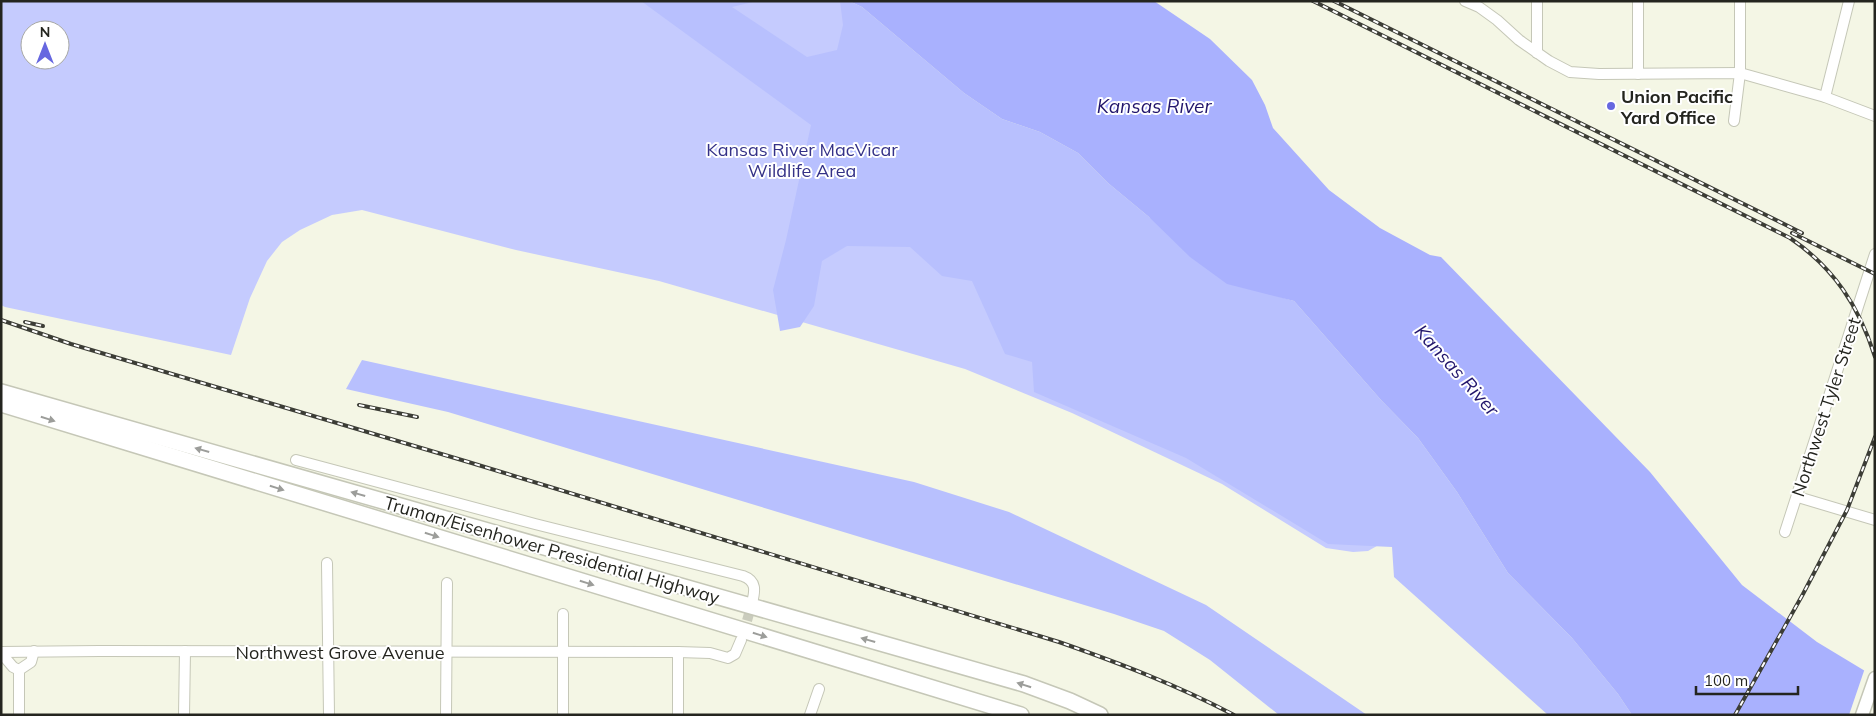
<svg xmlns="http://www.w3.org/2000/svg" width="1876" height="716" font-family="Mulish,sans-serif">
  <rect width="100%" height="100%" fill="#f4f6e5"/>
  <path fill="#c5cbfe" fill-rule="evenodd" d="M1 1H849L1391 538 1368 551 1353 552 1326 548 1222 484 1072 413 965 369 659 281 516 250 362 210 332 215 300 230 282 242 267 261 250 298 231 355 5 307 1 305ZM30 30H60V60H30Z"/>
  <g fill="#b8c0fe">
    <polygon points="641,1 757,1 732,7 807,57 837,50 843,25 840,1 849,1 862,7 964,93 1002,119 1040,132 1078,153 1108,183 1149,217 1270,294 1294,301 1381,400 1418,438 1457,492 1508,573 1572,638 1618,694 1632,715 1548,715 1394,577 1392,547 1328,544 1186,458 1034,392 1032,362 1005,354 972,281 942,276 910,247 847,246 822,261 814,306 800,327 780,331 773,290 786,240 811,125"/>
    <polygon points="362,360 914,482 1009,512 1206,605 1367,715 1279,715 1210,660 1164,631 1114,614 448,412 346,389"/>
  </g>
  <polygon fill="#a9b1fe" points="849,1 1154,1 1210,39 1252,80 1265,105 1273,128 1329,190 1380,228 1430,255 1441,257 1650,472 1742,585 1817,642 1875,677 1875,715 1632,715 1618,694 1572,638 1508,573 1457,492 1418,438 1381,400 1294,301 1227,284 1190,257 1149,217 1108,183 1078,153 1040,132 1002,119 964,93 862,7"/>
  <polygon fill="#f4f6e5" points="1865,668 1875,674 1875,715 1849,715"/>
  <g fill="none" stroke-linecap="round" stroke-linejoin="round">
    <polyline stroke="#caccbd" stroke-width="10" stroke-dasharray="10 5" stroke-linecap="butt" points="743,635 752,603"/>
    <g stroke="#c5c7b7" stroke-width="12">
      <g id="minor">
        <polyline points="1465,1 1479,7 1497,20 1519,40 1549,61 1570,72 1599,74 1740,73 1825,97 1875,116"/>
        <polyline points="1537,1 1537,53"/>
        <polyline points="1638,74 1638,1"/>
        <polyline points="1825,97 1849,1"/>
        <polyline points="1734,121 1740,73 1740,1"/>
        <path d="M296 460 535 524 743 576C757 581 755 591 752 603"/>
        <polyline points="1798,497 1875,520"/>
        <polyline points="1785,532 1875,254"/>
        <polyline points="327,563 329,715"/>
        <polyline points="563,614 563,715"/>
        <polyline points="1,652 100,651 678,652 710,653 728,658 735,654 741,640"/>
        <polyline points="1,653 13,667 19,670"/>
        <polyline points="19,715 19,670 31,662 34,651"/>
        <polyline points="184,715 185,651"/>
        <polyline points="446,715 447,583"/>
        <polyline points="678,715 678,652"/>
        <polyline points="810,715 819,689"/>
      </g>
    </g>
    <g stroke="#c5c7b7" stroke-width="15">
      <polyline id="major" points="1862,715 1875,678"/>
    </g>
    <g stroke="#c5c7b7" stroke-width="18">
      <g id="highway">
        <polyline points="1,392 1024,684 1070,701 1100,715"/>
        <polyline points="1,404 1021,715"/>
      </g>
    </g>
    <use href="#minor" stroke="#fff" stroke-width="10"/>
    <use href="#major" stroke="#fff" stroke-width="12"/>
    <use href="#highway" stroke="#fff" stroke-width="15"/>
    <g stroke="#3c3d36" stroke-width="4">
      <g id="rail">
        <path d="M1313 1 1790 238C1834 268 1859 306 1875 357"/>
        <polyline points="1334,1 1802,233"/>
        <polyline points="1792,233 1875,274"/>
        <path d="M1 320 71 344 465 461 1059 642C1119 663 1177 685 1234 715"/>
        <polyline points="25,322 43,326"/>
        <polyline points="359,405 417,417"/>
        <polyline points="1735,715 1803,594 1847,510 1875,437"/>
      </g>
    </g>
    <use href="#rail" stroke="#fff" stroke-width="2" stroke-dasharray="5.5" stroke-linecap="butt"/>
  </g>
  <defs><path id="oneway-solid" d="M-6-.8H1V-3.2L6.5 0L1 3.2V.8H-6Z" transform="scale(1.25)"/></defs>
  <g fill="#9c9d9a">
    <use href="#oneway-solid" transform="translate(48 419) rotate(17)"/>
    <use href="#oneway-solid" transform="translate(202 450) rotate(-164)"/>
    <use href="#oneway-solid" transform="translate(277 488) rotate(17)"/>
    <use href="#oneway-solid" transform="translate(358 494) rotate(-164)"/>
    <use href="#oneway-solid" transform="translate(432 535) rotate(17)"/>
    <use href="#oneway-solid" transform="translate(587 583) rotate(17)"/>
    <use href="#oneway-solid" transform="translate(760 635) rotate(17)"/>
    <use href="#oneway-solid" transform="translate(868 640) rotate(-164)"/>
    <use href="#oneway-solid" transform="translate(1024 685) rotate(-162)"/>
  </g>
  <circle fill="#6667e0" stroke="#fff" stroke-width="2" cx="1611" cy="106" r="5"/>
  <g text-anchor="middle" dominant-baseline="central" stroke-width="4" stroke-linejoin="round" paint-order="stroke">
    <g font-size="18" font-weight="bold" fill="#24251f" stroke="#fff" text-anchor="start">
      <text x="1621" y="96">Union Pacific<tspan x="1621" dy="21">Yard Office</tspan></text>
    </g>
    <g font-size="18" fill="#343187" stroke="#fff">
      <text x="802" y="149">Kansas River MacVicar<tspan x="802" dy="21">Wildlife Area</tspan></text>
    </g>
    <g font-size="18" fill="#24251f" stroke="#fff">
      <text transform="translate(1826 407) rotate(-72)">Northwest Tyler Street</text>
      <text transform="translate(552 550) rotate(16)">Truman/Eisenhower Presidential Highway</text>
      <text x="340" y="652">Northwest Grove Avenue</text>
    </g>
    <g font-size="19" font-style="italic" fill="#21156b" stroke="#fff">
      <text x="1154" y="106">Kansas River</text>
      <text transform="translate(1457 370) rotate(48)">Kansas River</text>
    </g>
  </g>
  <rect width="1876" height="716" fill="none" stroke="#24251f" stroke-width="5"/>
  <g transform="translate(45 45)"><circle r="24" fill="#ffffff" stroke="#a7a8a5"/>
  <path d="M0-4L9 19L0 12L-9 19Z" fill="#6667e0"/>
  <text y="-8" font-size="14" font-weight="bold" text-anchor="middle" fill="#24251f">N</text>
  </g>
  <path d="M1696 686v8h102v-8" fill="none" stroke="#24251f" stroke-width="2.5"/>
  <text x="1704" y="686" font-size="15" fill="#24251f" stroke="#ffffff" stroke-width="4" paint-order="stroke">100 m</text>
</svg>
